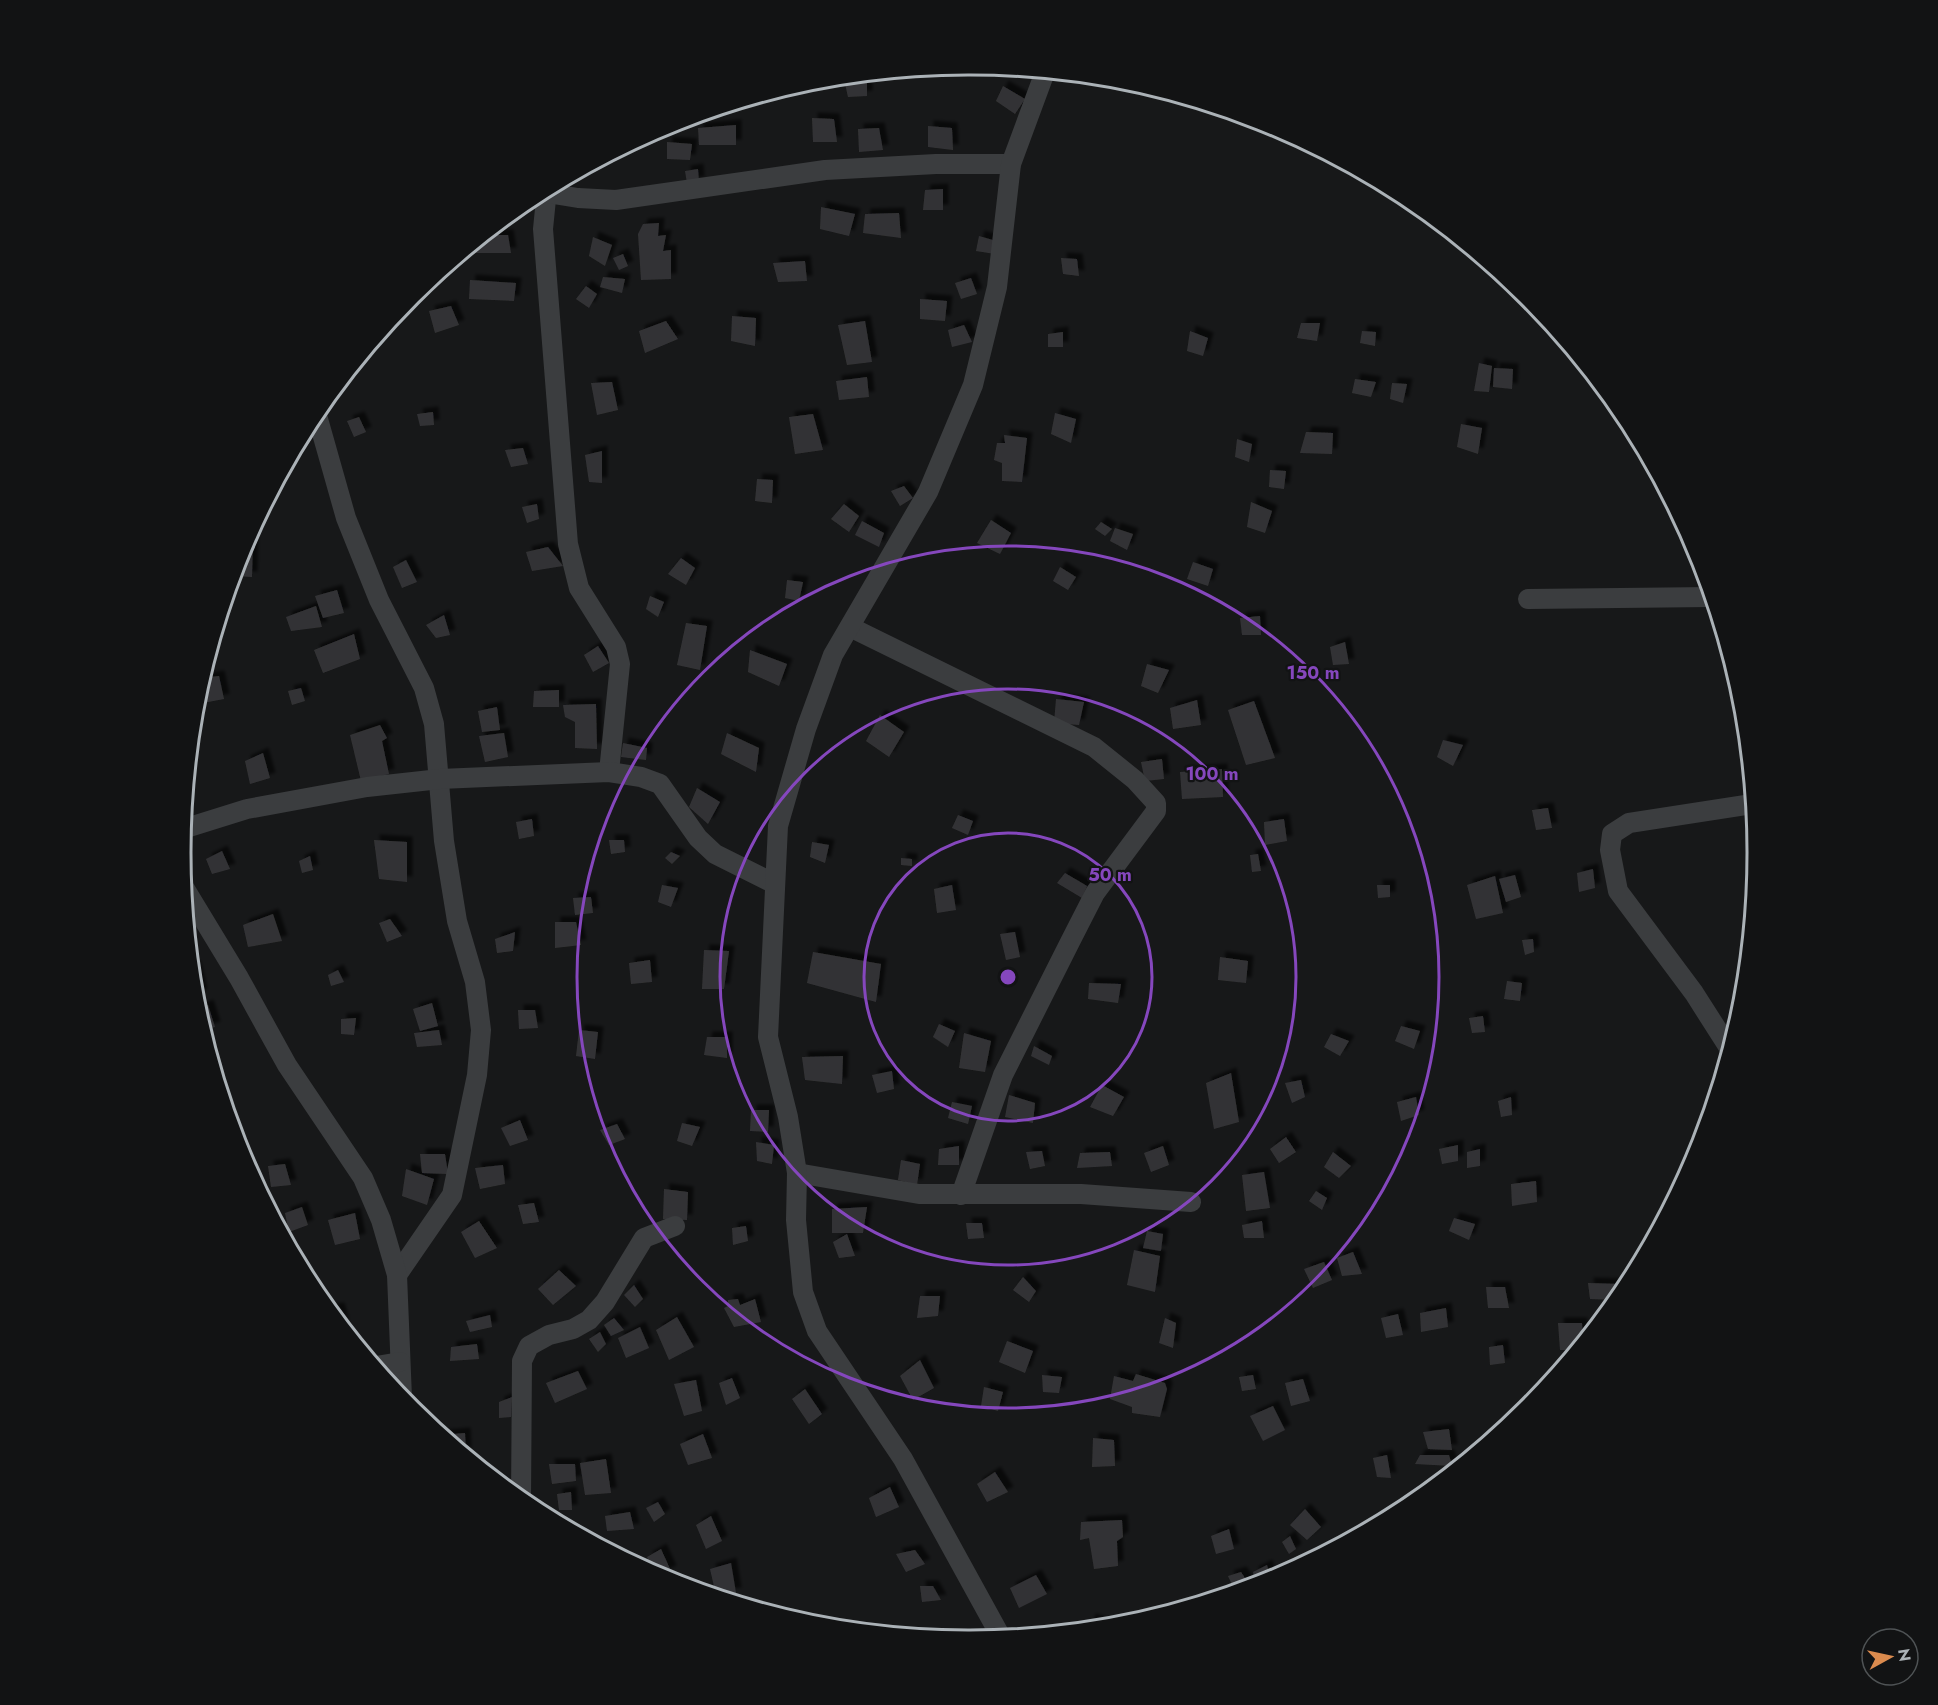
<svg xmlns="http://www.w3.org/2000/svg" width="1938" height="1705" font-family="Jost,sans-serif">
  <defs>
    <filter id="shadow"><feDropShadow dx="5.5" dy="-5.5" stdDeviation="1.5" flood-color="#0009"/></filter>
  </defs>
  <rect width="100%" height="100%" fill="#171819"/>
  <g fill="#333335" filter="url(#shadow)">
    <polygon points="834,78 834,82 813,81 816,80"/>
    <polygon points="867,78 867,96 848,97 844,79"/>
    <polygon points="1003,86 1025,99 1015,114 996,101"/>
    <polygon points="710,111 711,120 702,119 701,114"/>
    <polygon points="812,118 834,119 837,142 813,142"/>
    <polygon points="736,125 736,145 699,145 698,128"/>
    <polygon points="928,126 952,128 953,150 928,147"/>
    <polygon points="879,128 883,150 859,152 858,129"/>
    <polygon points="667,142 692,144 690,160 667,159"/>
    <polygon points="698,169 699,182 687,183 685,171"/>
    <polygon points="943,189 943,210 923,210 925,190"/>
    <polygon points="821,207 855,214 849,236 820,229"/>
    <polygon points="899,213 901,238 863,233 865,214"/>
    <polygon points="659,223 658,236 666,235 663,251 671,250 671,279 641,280 638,234 643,224"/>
    <polygon points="485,235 508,235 511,253 472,253 471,247"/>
    <polygon points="979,236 996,241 995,254 976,251"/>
    <polygon points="593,237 612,245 605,266 589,256"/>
    <polygon points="623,254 628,266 619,270 613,258"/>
    <polygon points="1061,258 1077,259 1079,276 1063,274"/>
    <polygon points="805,261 807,281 778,282 773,263"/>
    <polygon points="603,277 625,279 622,293 600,287"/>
    <polygon points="971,278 977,294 961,299 955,283"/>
    <polygon points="470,280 516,283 514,301 469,299"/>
    <polygon points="586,286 597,294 589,308 576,299"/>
    <polygon points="920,299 947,301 945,321 920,319"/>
    <polygon points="451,306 459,325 435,333 429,311"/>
    <polygon points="732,316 756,318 755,346 731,341"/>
    <polygon points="666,321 678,339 645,353 639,331"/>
    <polygon points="865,321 872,362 847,365 838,325"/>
    <polygon points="1301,323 1320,323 1317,341 1297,338"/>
    <polygon points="964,325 972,342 952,347 948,330"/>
    <polygon points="1190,331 1208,338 1203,356 1187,351"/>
    <polygon points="1362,331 1376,332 1375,346 1360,343"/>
    <polygon points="1063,332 1063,347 1048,347 1048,334"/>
    <polygon points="1479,363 1492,366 1489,392 1474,391"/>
    <polygon points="1494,368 1513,369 1512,389 1493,387"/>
    <polygon points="867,377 869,397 839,400 836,381"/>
    <polygon points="1355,379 1376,382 1371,397 1352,393"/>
    <polygon points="612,382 618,410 597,415 591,383"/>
    <polygon points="1392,383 1407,384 1403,403 1390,399"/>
    <polygon points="433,412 434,425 420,426 417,414"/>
    <polygon points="1055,413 1076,419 1071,443 1051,434"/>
    <polygon points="813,414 823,450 795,454 789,417"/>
    <polygon points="359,417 366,432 354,437 347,421"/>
    <polygon points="1461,424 1482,428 1478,454 1457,447"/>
    <polygon points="1306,432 1333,433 1332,454 1300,453"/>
    <polygon points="1004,435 1027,438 1022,482 1002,481 1002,463 994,460 997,443 1005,443"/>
    <polygon points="1237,439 1252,444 1249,462 1235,457"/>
    <polygon points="523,448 528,464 511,467 505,450"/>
    <polygon points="602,451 602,483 589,482 585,455"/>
    <polygon points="1270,470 1286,471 1284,489 1269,487"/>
    <polygon points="757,479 773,480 772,503 755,501"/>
    <polygon points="904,486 913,498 900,506 891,491"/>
    <polygon points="1251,502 1272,511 1265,533 1247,527"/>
    <polygon points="537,504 539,519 527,523 522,507"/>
    <polygon points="844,504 859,516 849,532 831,519"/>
    <polygon points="991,520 1011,533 1000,554 977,543"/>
    <polygon points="862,521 884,533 879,547 855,535"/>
    <polygon points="1101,522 1112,529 1105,536 1095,529"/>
    <polygon points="1115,528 1133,534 1127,550 1110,541"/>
    <polygon points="253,537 252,577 233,576 241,551 248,538"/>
    <polygon points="548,547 563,566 532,571 526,552"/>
    <polygon points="681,558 695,568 686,585 668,574"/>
    <polygon points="406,560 417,582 402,588 393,567"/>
    <polygon points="1193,562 1213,569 1208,586 1187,579"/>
    <polygon points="1060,567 1076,577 1068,590 1053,581"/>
    <polygon points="787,580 803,582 799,601 785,598"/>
    <polygon points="337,590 344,613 323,618 315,596"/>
    <polygon points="650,596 664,602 658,617 646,609"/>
    <polygon points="316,606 322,627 291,631 286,617"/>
    <polygon points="444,615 450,635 436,638 426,625"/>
    <polygon points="1260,616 1261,635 1242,635 1240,618"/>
    <polygon points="686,623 707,626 700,670 677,665"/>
    <polygon points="354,634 360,659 323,673 314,650"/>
    <polygon points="1345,642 1349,664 1333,665 1330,647"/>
    <polygon points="598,646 609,663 593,672 584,655"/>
    <polygon points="750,650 787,664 779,686 748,672"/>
    <polygon points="1147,664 1169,670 1158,693 1141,686"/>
    <polygon points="219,676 224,699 203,703 200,687 202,678"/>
    <polygon points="301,688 305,701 292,705 288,691"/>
    <polygon points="559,690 559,707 533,707 534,691"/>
    <polygon points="1056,699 1084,702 1079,725 1054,723"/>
    <polygon points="1197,700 1201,725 1173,729 1170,708"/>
    <polygon points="1254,701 1275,758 1246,765 1228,710"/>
    <polygon points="596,704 597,749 575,748 575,722 565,717 563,705"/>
    <polygon points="497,707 500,730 482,732 478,711"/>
    <polygon points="880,715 904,732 889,757 866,741"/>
    <polygon points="380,725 387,738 382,741 389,774 361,781 350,735"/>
    <polygon points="504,733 508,757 485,762 479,736"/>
    <polygon points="727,733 759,748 756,772 721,754"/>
    <polygon points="1443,740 1463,745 1453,766 1437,757"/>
    <polygon points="623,743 647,748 646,760 621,757"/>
    <polygon points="263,753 270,778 250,784 245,761"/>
    <polygon points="1162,759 1164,779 1145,781 1141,762"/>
    <polygon points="1222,769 1223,797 1182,799 1180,772"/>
    <polygon points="697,788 720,802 708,824 689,807"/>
    <polygon points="1548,808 1552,828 1536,830 1532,810"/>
    <polygon points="958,815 973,821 968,835 952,828"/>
    <polygon points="532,819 534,836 519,839 516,822"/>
    <polygon points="1284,819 1287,841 1265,845 1264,822"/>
    <polygon points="374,840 407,842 407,882 379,879"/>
    <polygon points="609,840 624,840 625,852 611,854"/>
    <polygon points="812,842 829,845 825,863 810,857"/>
    <polygon points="222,851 230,869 212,874 206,859"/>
    <polygon points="671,852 680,856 672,864 665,858"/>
    <polygon points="1258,854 1261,871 1252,872 1250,855"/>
    <polygon points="310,856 313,870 302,873 299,861"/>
    <polygon points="901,858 912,859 912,866 901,865"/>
    <polygon points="1593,869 1595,888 1579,892 1577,873"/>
    <polygon points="1065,873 1087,886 1082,898 1057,883"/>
    <polygon points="1515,875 1521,897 1506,902 1499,879"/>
    <polygon points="1495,876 1503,913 1476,919 1467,885"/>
    <polygon points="662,885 678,888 671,907 658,902"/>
    <polygon points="952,885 956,910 937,913 934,889"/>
    <polygon points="1377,885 1390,885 1390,897 1378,898"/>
    <polygon points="591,897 593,913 575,915 573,898"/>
    <polygon points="273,914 282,941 248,947 243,925"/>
    <polygon points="390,919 402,936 387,942 379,923"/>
    <polygon points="555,922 576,922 581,945 555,948"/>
    <polygon points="515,932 513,951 497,953 495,939"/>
    <polygon points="1015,932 1020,957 1006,960 1000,934"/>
    <polygon points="1533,939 1534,952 1525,955 1522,940"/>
    <polygon points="704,950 729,951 724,989 702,989"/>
    <polygon points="813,952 881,964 876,1002 807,983"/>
    <polygon points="1220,957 1248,961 1246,983 1218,980"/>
    <polygon points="650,960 652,982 631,984 629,963"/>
    <polygon points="195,966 202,994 195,997 192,967"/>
    <polygon points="338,970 344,982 331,986 328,975"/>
    <polygon points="1507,981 1522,983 1520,1001 1504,999"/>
    <polygon points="1089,983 1121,984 1118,1003 1088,999"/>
    <polygon points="432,1003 438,1026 420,1031 413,1009"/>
    <polygon points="208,1005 215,1027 203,1030 197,1009"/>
    <polygon points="518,1010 535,1010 538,1028 519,1029"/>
    <polygon points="1483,1016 1485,1032 1472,1033 1469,1018"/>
    <polygon points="356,1018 354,1035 341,1034 341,1019"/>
    <polygon points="939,1024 955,1031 948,1047 933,1037"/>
    <polygon points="1401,1026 1420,1031 1414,1049 1395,1041"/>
    <polygon points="439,1030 442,1045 417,1047 414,1033"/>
    <polygon points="579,1030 598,1032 595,1059 576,1056"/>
    <polygon points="964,1033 991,1041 985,1072 959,1068"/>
    <polygon points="1331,1034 1349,1041 1340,1056 1324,1047"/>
    <polygon points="707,1037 727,1037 727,1058 704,1055"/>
    <polygon points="1034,1046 1052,1056 1049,1065 1031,1056"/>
    <polygon points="843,1056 842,1084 805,1080 802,1057"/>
    <polygon points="892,1071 894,1089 877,1093 872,1075"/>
    <polygon points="1231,1073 1239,1122 1214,1129 1206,1083"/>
    <polygon points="1301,1080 1305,1097 1292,1103 1285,1083"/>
    <polygon points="1102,1085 1124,1097 1113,1116 1090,1107"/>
    <polygon points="1009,1095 1035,1103 1033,1123 1005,1117"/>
    <polygon points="1416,1097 1419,1115 1401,1121 1397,1102"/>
    <polygon points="1511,1097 1512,1115 1501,1117 1498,1101"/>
    <polygon points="952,1102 972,1106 968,1124 948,1118"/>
    <polygon points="751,1110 769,1110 768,1132 750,1131"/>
    <polygon points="520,1120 528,1140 510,1146 501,1128"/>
    <polygon points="682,1123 700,1127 692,1146 677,1141"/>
    <polygon points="617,1124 625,1139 609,1145 600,1130"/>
    <polygon points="1286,1137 1296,1152 1279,1163 1270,1149"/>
    <polygon points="756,1142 774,1145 772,1164 757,1161"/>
    <polygon points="1458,1145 1458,1161 1442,1164 1439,1149"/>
    <polygon points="959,1146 959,1165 938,1165 939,1149"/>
    <polygon points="1163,1146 1169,1165 1151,1172 1144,1153"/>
    <polygon points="1480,1149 1480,1166 1467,1168 1467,1152"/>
    <polygon points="1042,1151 1045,1166 1030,1169 1026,1152"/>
    <polygon points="1110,1152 1112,1166 1077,1168 1080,1153"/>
    <polygon points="1333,1152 1351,1166 1339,1178 1324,1167"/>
    <polygon points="420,1154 445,1154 448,1174 422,1173"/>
    <polygon points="901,1160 920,1164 917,1185 898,1180"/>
    <polygon points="285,1164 291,1185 271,1187 268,1166"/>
    <polygon points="503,1165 505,1184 480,1189 475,1168"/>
    <polygon points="406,1169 434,1179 427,1205 402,1196"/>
    <polygon points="1264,1172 1270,1208 1246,1211 1242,1175"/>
    <polygon points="1536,1181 1537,1202 1512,1206 1511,1184"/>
    <polygon points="664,1189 688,1192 687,1220 663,1219"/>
    <polygon points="1316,1191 1327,1198 1322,1210 1309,1201"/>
    <polygon points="534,1203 539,1222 523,1224 518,1205"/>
    <polygon points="302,1207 308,1225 289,1232 285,1213"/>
    <polygon points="867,1207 863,1233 832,1233 832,1209"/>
    <polygon points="355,1213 360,1239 335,1245 328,1220"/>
    <polygon points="1454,1218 1475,1224 1469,1240 1449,1231"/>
    <polygon points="479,1221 497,1248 475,1258 461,1232"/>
    <polygon points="1262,1221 1264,1238 1244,1238 1242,1225"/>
    <polygon points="966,1223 982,1223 984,1238 968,1239"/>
    <polygon points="746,1226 748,1241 733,1245 732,1228"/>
    <polygon points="1147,1231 1163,1234 1161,1251 1143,1248"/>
    <polygon points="847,1234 855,1256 839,1258 833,1242"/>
    <polygon points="1134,1250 1160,1256 1155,1292 1127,1285"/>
    <polygon points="1353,1252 1362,1274 1342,1276 1337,1258"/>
    <polygon points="1324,1262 1332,1280 1313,1288 1304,1269"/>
    <polygon points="559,1270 576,1286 553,1305 538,1289"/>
    <polygon points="1023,1277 1036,1291 1029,1302 1013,1290"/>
    <polygon points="1588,1283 1620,1284 1619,1296 1617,1300 1590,1299"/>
    <polygon points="634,1285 643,1299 635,1307 624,1295"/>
    <polygon points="1486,1287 1505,1287 1509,1308 1488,1308"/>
    <polygon points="920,1296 940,1296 938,1316 917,1318"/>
    <polygon points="738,1299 740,1305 755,1299 761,1322 734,1327 724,1308 728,1306 728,1300"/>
    <polygon points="339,1308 344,1326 329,1309"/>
    <polygon points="1446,1308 1448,1327 1421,1332 1420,1313"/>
    <polygon points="1398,1314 1403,1335 1386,1338 1381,1318"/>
    <polygon points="490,1315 492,1327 470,1332 466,1321"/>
    <polygon points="677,1317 694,1347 669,1360 656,1330"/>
    <polygon points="614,1318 624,1330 611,1336 604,1325"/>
    <polygon points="1165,1318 1176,1323 1173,1348 1159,1343"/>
    <polygon points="1558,1323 1582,1323 1583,1340 1575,1350 1560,1350"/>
    <polygon points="640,1327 649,1348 626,1358 618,1338"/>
    <polygon points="600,1332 606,1344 598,1352 589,1339"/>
    <polygon points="1007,1341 1033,1351 1025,1373 999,1362"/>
    <polygon points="477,1344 479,1359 450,1361 451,1347"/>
    <polygon points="1503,1345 1505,1363 1490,1365 1489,1347"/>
    <polygon points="920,1360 934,1388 913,1400 900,1376"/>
    <polygon points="578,1371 587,1389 555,1403 546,1383"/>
    <polygon points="1136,1374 1165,1383 1167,1389 1160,1417 1132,1413 1132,1407 1110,1399 1114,1376 1133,1381"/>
    <polygon points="1042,1375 1062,1377 1059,1393 1043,1392"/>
    <polygon points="1253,1375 1256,1389 1242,1391 1239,1377"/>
    <polygon points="732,1378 740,1398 726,1405 719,1383"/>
    <polygon points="1303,1379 1310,1401 1291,1406 1285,1383"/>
    <polygon points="696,1380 702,1411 684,1416 674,1384"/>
    <polygon points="1551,1380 1547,1385 1540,1393 1539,1381"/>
    <polygon points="984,1387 1003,1392 998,1411 981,1406"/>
    <polygon points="805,1389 822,1414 809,1424 792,1399"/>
    <polygon points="512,1397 511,1417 499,1418 499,1402"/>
    <polygon points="1273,1406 1285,1430 1263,1441 1250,1416"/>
    <polygon points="1449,1429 1452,1450 1428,1449 1423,1432"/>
    <polygon points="465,1433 466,1454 442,1435"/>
    <polygon points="703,1434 712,1458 688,1465 680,1444"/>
    <polygon points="1093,1438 1114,1440 1115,1466 1092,1467"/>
    <polygon points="1387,1455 1391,1478 1377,1477 1373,1458"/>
    <polygon points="1420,1455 1449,1455 1452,1466 1415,1464"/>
    <polygon points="606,1459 611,1493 585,1495 580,1463"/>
    <polygon points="549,1464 575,1464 576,1481 552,1484"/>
    <polygon points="995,1472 1008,1492 987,1502 977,1484"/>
    <polygon points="890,1487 899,1507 876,1517 869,1498"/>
    <polygon points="571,1492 572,1510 559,1510 557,1494"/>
    <polygon points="658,1502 665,1514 654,1522 646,1508"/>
    <polygon points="1305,1509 1321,1527 1307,1540 1290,1525"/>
    <polygon points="630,1512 634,1529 607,1531 605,1516"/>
    <polygon points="711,1516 722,1541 706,1549 696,1525"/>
    <polygon points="1122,1520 1123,1537 1117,1541 1118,1566 1094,1569 1089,1538 1080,1540 1081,1522"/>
    <polygon points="1229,1529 1234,1549 1216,1554 1211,1536"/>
    <polygon points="1290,1536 1296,1549 1289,1554 1282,1542"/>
    <polygon points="661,1549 671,1571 658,1576 653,1573 647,1557"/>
    <polygon points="915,1550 925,1564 906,1572 896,1554"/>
    <polygon points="731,1563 736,1593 716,1595 710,1569"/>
    <polygon points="1267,1565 1271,1580 1256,1585 1253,1572"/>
    <polygon points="1241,1572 1251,1587 1235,1591 1228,1576"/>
    <polygon points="1036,1575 1047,1594 1019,1608 1010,1588"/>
    <polygon points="920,1586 933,1586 941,1600 922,1602"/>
    <polygon points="1090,1619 1110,1625 1110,1627 1088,1629"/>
  </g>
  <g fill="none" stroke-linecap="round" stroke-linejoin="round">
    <g stroke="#3b3d3f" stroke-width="20">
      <polyline points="547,189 543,229 568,544 579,588 616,647 620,664 609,772"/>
      <polyline points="547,193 578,198 616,200 825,170 936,164 1011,164"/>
      <polyline points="316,412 346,518 379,600 424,688 434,724 444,841 457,921 475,982 481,1030 477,1075 452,1195 397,1275"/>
      <polyline points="1528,599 1711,597"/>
      <polyline points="850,627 1094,747 1135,780 1156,803 1156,811 1095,893 1071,940 1003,1075 961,1195"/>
      <polyline points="183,829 247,809 367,787 440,779 609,772 641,777 660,784 698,838 715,854 775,884"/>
      <polyline points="185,889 239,978 287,1065 363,1178 381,1220 397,1275 402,1398"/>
      <polyline points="1729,1048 1694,993 1618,891 1610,850 1612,834 1629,823 1752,804"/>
      <polyline points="797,1173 919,1194 1081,1194 1191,1202"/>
      <polyline points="376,1366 400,1362"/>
      <polyline points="521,1499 522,1361 529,1346 549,1335 573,1329 589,1320 605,1302 644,1238 675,1226"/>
      <polyline points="1001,1637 903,1459 817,1331 803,1292 796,1220 797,1173 788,1117 768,1037 778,826 806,729 833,655 928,492 973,385 997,287 1011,164 1045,72"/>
    </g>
  </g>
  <g fill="none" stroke="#8547bd" stroke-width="3">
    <circle cx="1008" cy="977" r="144"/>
    <circle cx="1008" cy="977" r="288"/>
    <circle cx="1008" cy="977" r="431"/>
  </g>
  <path d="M0 0H1938V1705H0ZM968 75H970A777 777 0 0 1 1747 852V853A777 777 0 0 1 970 1630H968A777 777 0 0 1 191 853V852A777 777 0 0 1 968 75Z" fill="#121314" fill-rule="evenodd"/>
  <path fill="none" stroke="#abb2b7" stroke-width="3" d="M968 75H970A777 777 0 0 1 1747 852V853A777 777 0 0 1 970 1630H968A777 777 0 0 1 191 853V852A777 777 0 0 1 968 75Z"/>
  <circle cx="1008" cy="977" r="9" fill="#8547bd" stroke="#121314" stroke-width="3"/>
  <g font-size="18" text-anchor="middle" font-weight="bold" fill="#8547bd" stroke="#121314" stroke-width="4.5" stroke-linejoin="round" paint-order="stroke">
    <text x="1313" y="679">150 m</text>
    <text x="1212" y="780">100 m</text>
    <text x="1110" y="881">50 m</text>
  </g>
  <g transform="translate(1890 1657) rotate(82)"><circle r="28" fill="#121314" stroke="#4f5355" stroke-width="1.5"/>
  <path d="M0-4.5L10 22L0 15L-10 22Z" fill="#db8b4e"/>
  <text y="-9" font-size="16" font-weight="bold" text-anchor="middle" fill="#abb2b7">N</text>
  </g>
</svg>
